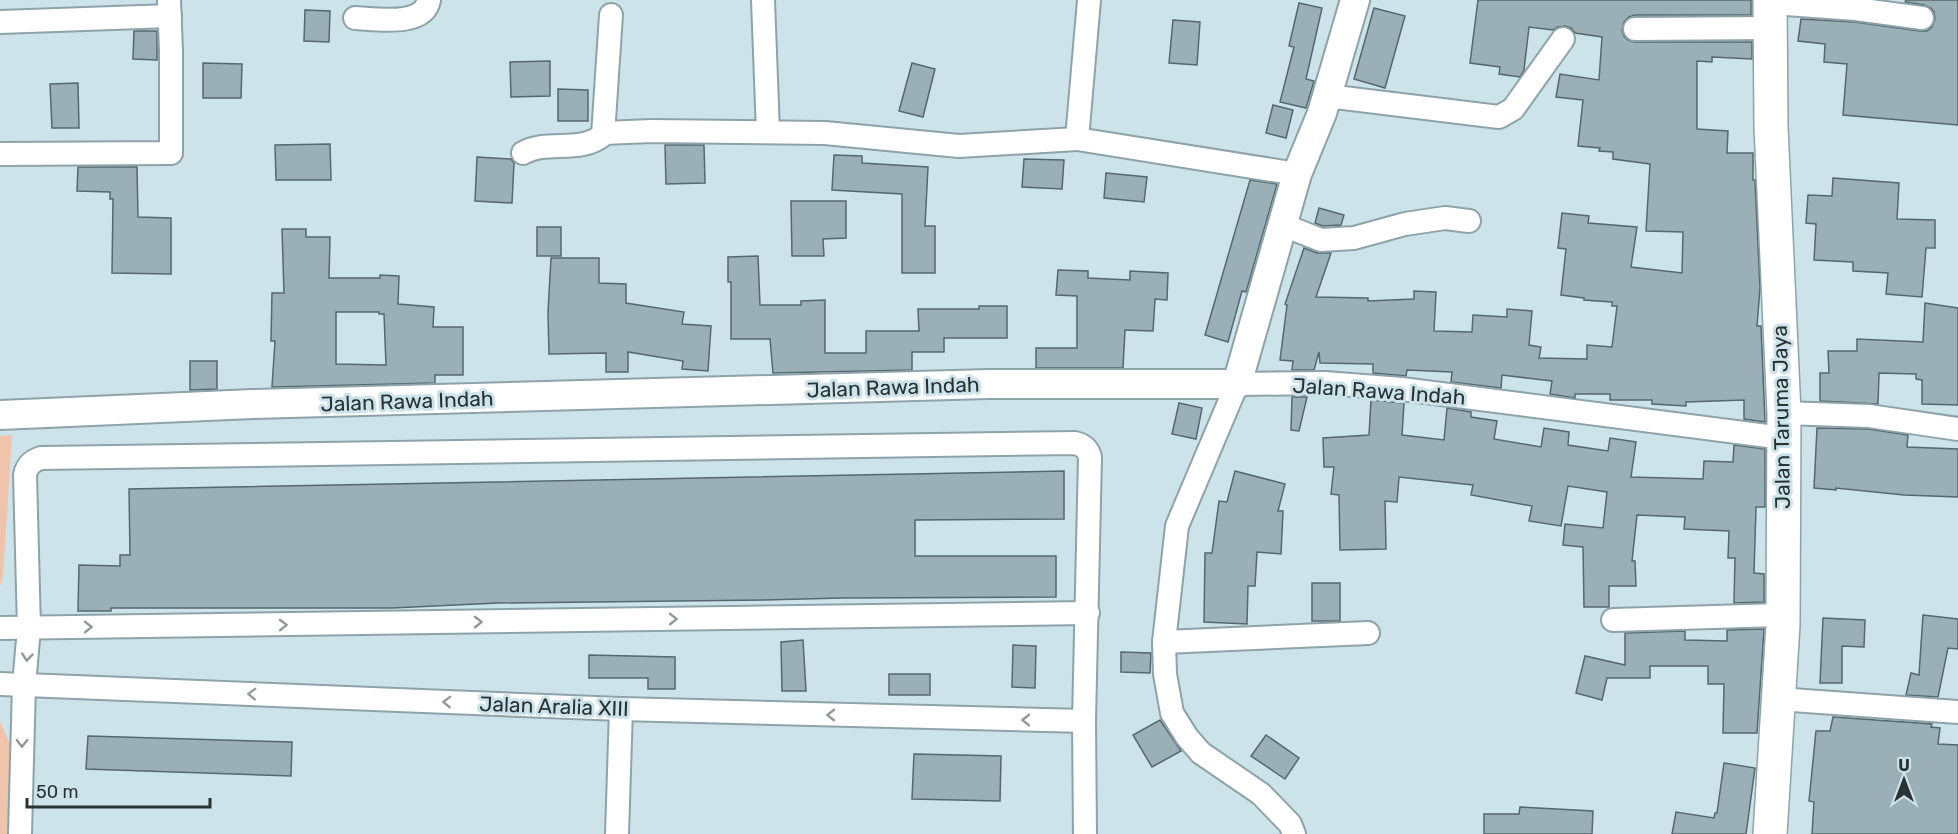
<svg xmlns="http://www.w3.org/2000/svg" width="1958" height="834" font-family="Rubik,sans-serif">
  <rect width="100%" height="100%" fill="#cce3e9"/>
  <g fill="#efc4ab">
    <polygon points="12,435 3,575 0,587 0,436"/>
    <polygon points="0,721 11,746 9,834 0,834"/>
  </g>
  <g fill="#9ab0b6" stroke="#54686e" stroke-width="1.5" fill-rule="evenodd">
    <polygon points="1478,0 1751,0 1751,15 1635,15 1629,17 1624,22 1622,30 1624,36 1628,40 1635,42 1752,42 1752,59 1712,57 1712,62 1697,61 1697,129 1728,131 1727,153 1753,153 1753,180 1755,180 1760,288 1757,326 1761,326 1765,422 1744,419 1744,400 1686,402 1686,406 1652,404 1652,400 1610,400 1610,394 1575,394 1575,398 1550,394 1552,381 1502,375 1501,388 1451,382 1452,372 1407,370 1406,376 1373,373 1373,364 1320,363 1319,352 1314,370 1292,370 1293,361 1280,360 1287,305 1285,304 1304,248 1317,253 1331,253 1316,297 1368,298 1368,301 1414,299 1414,291 1436,292 1434,331 1472,332 1473,315 1507,317 1507,309 1532,311 1529,345 1541,347 1539,358 1587,359 1587,345 1612,347 1617,306 1612,306 1612,302 1584,300 1584,298 1561,295 1566,249 1558,248 1562,213 1589,216 1588,223 1637,227 1631,267 1682,273 1683,232 1646,231 1650,164 1613,159 1613,152 1599,151 1600,148 1578,146 1583,100 1556,97 1560,74 1599,80 1602,37 1575,33 1571,28 1565,26 1558,27 1553,30 1529,27 1524,70 1520,77 1499,74 1500,67 1470,63"/>
    <polygon points="1906,0 1958,0 1958,125 1843,115 1847,64 1824,62 1825,44 1798,41 1801,19 1855,22 1920,31 1927,31 1932,27 1935,19 1934,12 1931,8 1924,5 1905,2"/>
    <polygon points="1299,3 1322,8 1306,79 1314,81 1306,108 1280,102 1294,47 1289,46"/>
    <polygon points="1374,8 1405,16 1385,88 1354,79"/>
    <polygon points="305,10 330,11 329,42 304,41"/>
    <polygon points="1173,20 1200,22 1197,65 1169,63"/>
    <polygon points="134,31 157,31 157,60 133,59"/>
    <polygon points="550,61 550,96 511,97 510,62"/>
    <polygon points="203,63 242,64 241,98 203,98"/>
    <polygon points="912,63 935,69 923,117 899,111"/>
    <polygon points="78,83 79,128 52,128 50,84"/>
    <polygon points="558,89 588,90 588,121 558,121"/>
    <polygon points="1273,105 1293,110 1286,138 1266,133"/>
    <polygon points="330,144 331,180 276,180 275,145"/>
    <polygon points="665,145 704,145 705,183 666,184"/>
    <polygon points="834,155 862,156 862,163 928,167 925,226 935,226 935,273 902,273 902,194 832,190"/>
    <polygon points="477,157 511,159 514,163 512,203 475,201"/>
    <polygon points="1024,159 1064,160 1062,189 1022,187"/>
    <polygon points="78,167 137,167 138,217 171,218 171,274 112,273 113,199 110,199 110,192 77,191"/>
    <polygon points="1106,173 1147,177 1144,202 1104,198"/>
    <polygon points="1833,178 1899,183 1897,219 1935,220 1935,248 1926,248 1922,297 1886,294 1888,273 1853,271 1853,262 1814,260 1816,224 1806,223 1808,195 1832,196"/>
    <polygon points="1250,180 1277,184 1246,292 1242,291 1228,342 1205,335"/>
    <polygon points="791,201 846,201 846,238 823,239 824,256 792,256"/>
    <polygon points="1319,208 1344,215 1341,225 1323,226 1315,223"/>
    <rect x="537" y="227" width="24" height="29"/>
    <path d="M282 229H306V237H330L329 278H380V275L399 276 398 304 434 307 433 327H463V375H435V383L272 387 275 341H271L272 293H284ZM336 312H379V314H384L386 365 336 364Z"/>
    <polygon points="758,256 760,305 801,305 801,301 825,300 825,353 866,353 866,331 919,331 918,309 979,309 979,306 1007,306 1007,338 944,338 944,352 912,352 912,370 773,373 770,339 731,339 731,282 728,282 728,257"/>
    <polygon points="551,258 599,258 599,283 626,284 626,303 684,312 682,324 711,326 708,371 682,369 683,361 628,352 628,372 606,372 606,353 549,354 548,312"/>
    <polygon points="1058,270 1088,271 1088,278 1130,280 1130,271 1168,273 1167,300 1155,299 1153,331 1125,330 1123,368 1036,368 1036,348 1077,348 1077,296 1056,295"/>
    <polygon points="1925,303 1958,308 1958,405 1922,404 1922,380 1916,379 1916,374 1879,373 1878,404 1820,401 1820,373 1829,373 1828,351 1857,351 1857,339 1923,342"/>
    <polygon points="190,361 217,361 217,389 190,390"/>
    <polygon points="1292,397 1307,397 1299,431 1291,430"/>
    <polygon points="1371,400 1404,403 1402,435 1444,440 1447,408 1471,412 1471,417 1497,421 1494,439 1541,447 1544,428 1569,432 1568,445 1608,451 1610,438 1636,442 1631,477 1703,479 1704,461 1733,462 1734,445 1765,449 1765,507 1756,507 1754,573 1764,574 1764,602 1734,603 1735,558 1728,558 1729,531 1684,529 1685,517 1637,515 1632,561 1635,561 1636,586 1609,586 1609,607 1584,607 1583,547 1563,545 1565,524 1603,528 1607,492 1568,486 1561,526 1529,521 1532,506 1471,495 1473,485 1399,477 1397,502 1385,501 1386,549 1340,550 1339,495 1331,494 1334,467 1324,467 1323,438 1369,435"/>
    <polygon points="1179,403 1202,408 1196,439 1172,434"/>
    <polygon points="1817,428 1868,429 1908,435 1907,447 1958,449 1958,497 1904,495 1836,488 1836,490 1814,488"/>
    <polygon points="1064,471 1064,519 915,520 915,556 1056,556 1056,597 842,598 764,600 498,603 392,608 111,608 111,611 78,611 79,565 120,566 120,555 130,555 129,489"/>
    <polygon points="1235,471 1285,484 1278,511 1283,511 1281,554 1257,552 1255,586 1248,586 1247,624 1204,622 1205,553 1212,553 1219,501 1227,502"/>
    <rect x="1312" y="583" width="28" height="38"/>
    <polygon points="1923,615 1958,619 1958,649 1948,648 1938,697 1906,695 1911,673 1919,675"/>
    <polygon points="1823,618 1865,620 1864,647 1842,646 1842,683 1820,683"/>
    <polygon points="1764,629 1757,733 1723,733 1724,684 1708,684 1708,666 1650,666 1650,678 1607,678 1602,700 1576,693 1585,656 1625,665 1625,633 1685,631 1685,640 1727,641 1727,630"/>
    <polygon points="803,640 806,691 782,691 781,642"/>
    <polygon points="1013,645 1036,646 1035,688 1012,687"/>
    <polygon points="1121,652 1151,653 1150,673 1121,672"/>
    <polygon points="589,655 675,657 675,689 648,689 648,678 589,678"/>
    <rect x="889" y="674" width="41" height="21"/>
    <polygon points="1833,717 1932,724 1931,727 1940,728 1938,744 1958,745 1958,834 1812,834 1814,802 1809,801 1816,731 1830,731"/>
    <polygon points="1160,720 1181,751 1152,767 1133,735"/>
    <polygon points="1266,735 1299,758 1285,779 1251,756"/>
    <polygon points="88,736 292,742 291,776 86,769"/>
    <polygon points="914,754 1001,756 1000,801 912,799"/>
    <polygon points="1724,763 1755,768 1746,834 1672,834 1676,812 1714,818 1715,813 1717,813"/>
    <polygon points="1520,807 1593,811 1592,834 1484,834 1484,814 1519,814"/>
  </g>
  <g fill="none" stroke-linecap="round" stroke-linejoin="round">
    <g stroke="#8da3a9" stroke-width="26">
      <g id="minor">
        <polyline points="763,0 768,132"/>
        <polyline points="1089,0 1077,139 1297,174"/>
        <polyline points="1770,3 1856,9 1922,18"/>
        <path d="M355 18C377 19 424 27 429 0"/>
        <polyline points="0,22 170,16"/>
        <polyline points="1635,29 1771,28"/>
        <polyline points="1327,96 1499,117 1513,109 1563,39"/>
        <polyline points="603,133 652,131 825,133 959,146 1077,139"/>
        <path d="M523 153C547 139 580 154 603 135L611 15"/>
        <polyline points="0,154 171,153 171,51 169,0"/>
        <polyline points="1283,225 1321,240 1354,238 1405,224 1445,218 1469,221"/>
        <polyline points="1784,413 1869,416 1958,429"/>
        <polyline points="1613,620 1783,615"/>
        <polyline points="0,628 1088,613"/>
        <polyline points="1164,642 1368,633"/>
        <polyline points="0,684 621,709 1084,721"/>
        <polyline points="1778,699 1958,712"/>
        <path d="M20 834 24 685 29 628 25 475C27 465 32 461 41 458L1075 443C1083 445 1088 449 1090 457L1084 721 1085 834"/>
        <polyline points="617,834 621,709"/>
        <polyline points="1294,834 1290,824 1261,794 1201,753 1187,737 1172,713 1165,674 1164,642 1177,526 1237,384 1325,383 1402,389 1783,438"/>
      </g>
    </g>
    <g stroke="#8da3a9" stroke-width="32">
      <polyline id="tertiary" points="0,415 253,404 989,384 1237,384 1297,174 1322,113 1355,0"/>
    </g>
    <g stroke="#8da3a9" stroke-width="36">
      <polyline id="primary" points="1770,834 1783,625 1784,413 1771,127 1770,0"/>
    </g>
    <use href="#minor" stroke="#fff" stroke-width="22"/>
    <use href="#tertiary" stroke="#fff" stroke-width="28"/>
    <use href="#primary" stroke="#fff" stroke-width="33"/>
  </g>
  <defs><path id="oneway-chevron" d="M-2-3.5L2.5 0L-2 3.5" fill="none" stroke-width="1.6" stroke-linecap="round" stroke-linejoin="round" transform="scale(1.5)"/></defs>
  <g stroke="#949899">
    <use href="#oneway-chevron" transform="translate(673 619) rotate(-1)"/>
    <use href="#oneway-chevron" transform="translate(478 622) rotate(-1)"/>
    <use href="#oneway-chevron" transform="translate(283 625) rotate(-1)"/>
    <use href="#oneway-chevron" transform="translate(88 627) rotate(-1)"/>
    <use href="#oneway-chevron" transform="translate(27 657) rotate(96)"/>
    <use href="#oneway-chevron" transform="translate(252 694) rotate(-178)"/>
    <use href="#oneway-chevron" transform="translate(447 702) rotate(-178)"/>
    <use href="#oneway-chevron" transform="translate(831 715) rotate(-179)"/>
    <use href="#oneway-chevron" transform="translate(1026 720) rotate(-179)"/>
    <use href="#oneway-chevron" transform="translate(22 743) rotate(91)"/>
  </g>
  <g text-anchor="middle" dominant-baseline="central" stroke-width="6" stroke-linejoin="round" paint-order="stroke">
    <g font-size="21" fill="#283133" stroke="#cce3e9">
      <text transform="translate(893 387) rotate(-2)">Jalan Rawa Indah</text>
      <text transform="translate(1379 391) rotate(4)">Jalan Rawa Indah</text>
      <text transform="translate(407 401) rotate(-2)">Jalan Rawa Indah</text>
      <text transform="translate(1781 417) rotate(-91)">Jalan Taruma Jaya</text>
      <text transform="translate(554 706) rotate(2)">Jalan Aralia XIII</text>
    </g>
  </g>
  <g transform="translate(1904 780)" stroke="#cce3e9" stroke-width="4.5" paint-order="stroke">
  <path d="M0-4.5L10 22L0 15L-10 22Z" fill="#283133"/>
  <text y="-9" font-size="16" font-weight="bold" text-anchor="middle" fill="#283133">U</text>
  </g>
  <path d="M27 798v9h183v-9" fill="none" stroke="#283133" stroke-width="3"/>
  <text x="36" y="798" font-size="18" fill="#283133" stroke="#cce3e9" stroke-width="4.5" paint-order="stroke">50 m</text>
</svg>
